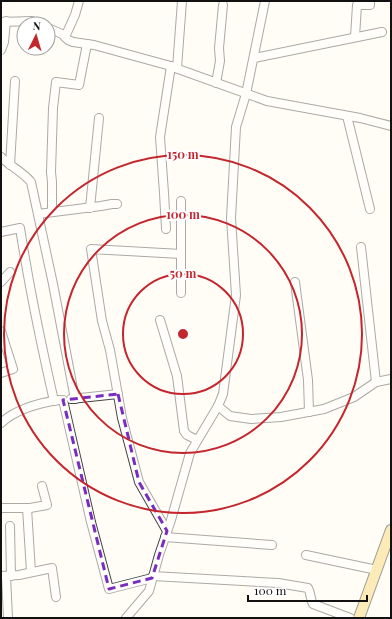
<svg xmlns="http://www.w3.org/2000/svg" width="392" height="619" font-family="'Playfair Display',serif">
  <rect width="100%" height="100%" fill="#fffdf5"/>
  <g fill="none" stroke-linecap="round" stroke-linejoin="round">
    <g stroke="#444" stroke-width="10">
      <g id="minor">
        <polyline points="1,22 32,21 39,24"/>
        <polyline points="48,28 62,34 68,40 73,42 94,45 167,65 267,101 360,118 391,126"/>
        <polyline points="65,37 75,15 79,1"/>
        <polyline points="355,37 357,5 370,5 370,1"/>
        <polyline points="1,50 4,42 6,21"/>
        <polyline points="254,58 382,32"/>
        <polyline points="177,68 182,1"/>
        <polyline points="216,83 220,61 219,48 223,5"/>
        <polyline points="347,116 370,209"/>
        <path d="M1 157C10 166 23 172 31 182L53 284 75 399"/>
        <polyline points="10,165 15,81"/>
        <polyline points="181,201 181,293"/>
        <polyline points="90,208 99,118"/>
        <polyline points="52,212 52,182 51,172 53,108 56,82 79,85 87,44"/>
        <polyline points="38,214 101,206 112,204 117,204"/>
        <polyline points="166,229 164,193 160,137 171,66"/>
        <path d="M1 232 20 228C29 286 41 344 54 401"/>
        <polyline points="361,247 376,382"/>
        <polyline points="1,282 10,272"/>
        <polyline points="295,282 308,380 309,412"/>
        <polyline points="160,320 177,376 184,431 187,435 197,440"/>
        <polyline points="1,331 13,369 1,373"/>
        <polyline points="71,399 118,394"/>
        <polyline points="63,400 91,522 109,589 152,578"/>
        <polyline points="218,406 230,416 251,419 281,417 324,409 354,397 376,382 391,379"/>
        <path d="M1 423C16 409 39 403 59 400"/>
        <polyline points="1,508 30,508 47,505 42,486"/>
        <polyline points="27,508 31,572"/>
        <polyline points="10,526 11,576"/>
        <polyline points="167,531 139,482 122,418 110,350 102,321 91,249 181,254"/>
        <polyline points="165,537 272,545"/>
        <polyline points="306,555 377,570"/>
        <polyline points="1,576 19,575 52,568 56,597"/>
        <polyline points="6,576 8,618"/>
        <path d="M153 576 278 583 308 588C311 593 310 599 313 604L350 618"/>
        <polyline points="126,618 149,591 159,555 171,520 190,453 218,406 223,394 236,295 231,218 236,127 246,94 265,1"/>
      </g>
    </g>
    <g stroke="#222" stroke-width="12">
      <polyline id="major" points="359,618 391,530"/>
    </g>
    <use href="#minor" stroke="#fff" stroke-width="8"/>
    <use href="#major" stroke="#f9d66b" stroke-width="10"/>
  </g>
  <path d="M0 0H392V619H0ZM118 394 139 482 167 531 152 578 109 589 63 400Z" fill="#fffdf5" fill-opacity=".55" fill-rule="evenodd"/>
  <path fill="none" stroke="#7b2cbf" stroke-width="3" stroke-dasharray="8 5" stroke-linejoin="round" d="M118 394 139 482 167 531 152 578 109 589 63 400Z"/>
  <g fill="none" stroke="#c4262e" stroke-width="2">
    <circle cx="183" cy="334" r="60"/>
    <circle cx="183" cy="334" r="119"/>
    <circle cx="183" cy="334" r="179"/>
  </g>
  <circle cx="183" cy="334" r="6" fill="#c4262e" stroke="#fff" stroke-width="2"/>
  <g font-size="12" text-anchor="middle" font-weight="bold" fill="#c4262e" stroke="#fff" stroke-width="4" stroke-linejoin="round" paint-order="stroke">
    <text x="183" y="159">150 m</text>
    <text x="183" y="219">100 m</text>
    <text x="183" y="278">50 m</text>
  </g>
  <rect width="392" height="619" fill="none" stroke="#111111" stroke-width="4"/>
  <g transform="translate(36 36) rotate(5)"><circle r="19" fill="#ffffff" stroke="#a0a0a0"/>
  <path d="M0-3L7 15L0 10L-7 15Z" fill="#c4262e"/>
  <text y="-6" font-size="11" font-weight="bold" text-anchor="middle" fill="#111111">N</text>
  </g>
  <path d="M248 595v6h119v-6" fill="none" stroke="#111111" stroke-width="2"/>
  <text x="254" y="595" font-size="12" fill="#111111" stroke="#ffffff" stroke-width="3" paint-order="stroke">100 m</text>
</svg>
